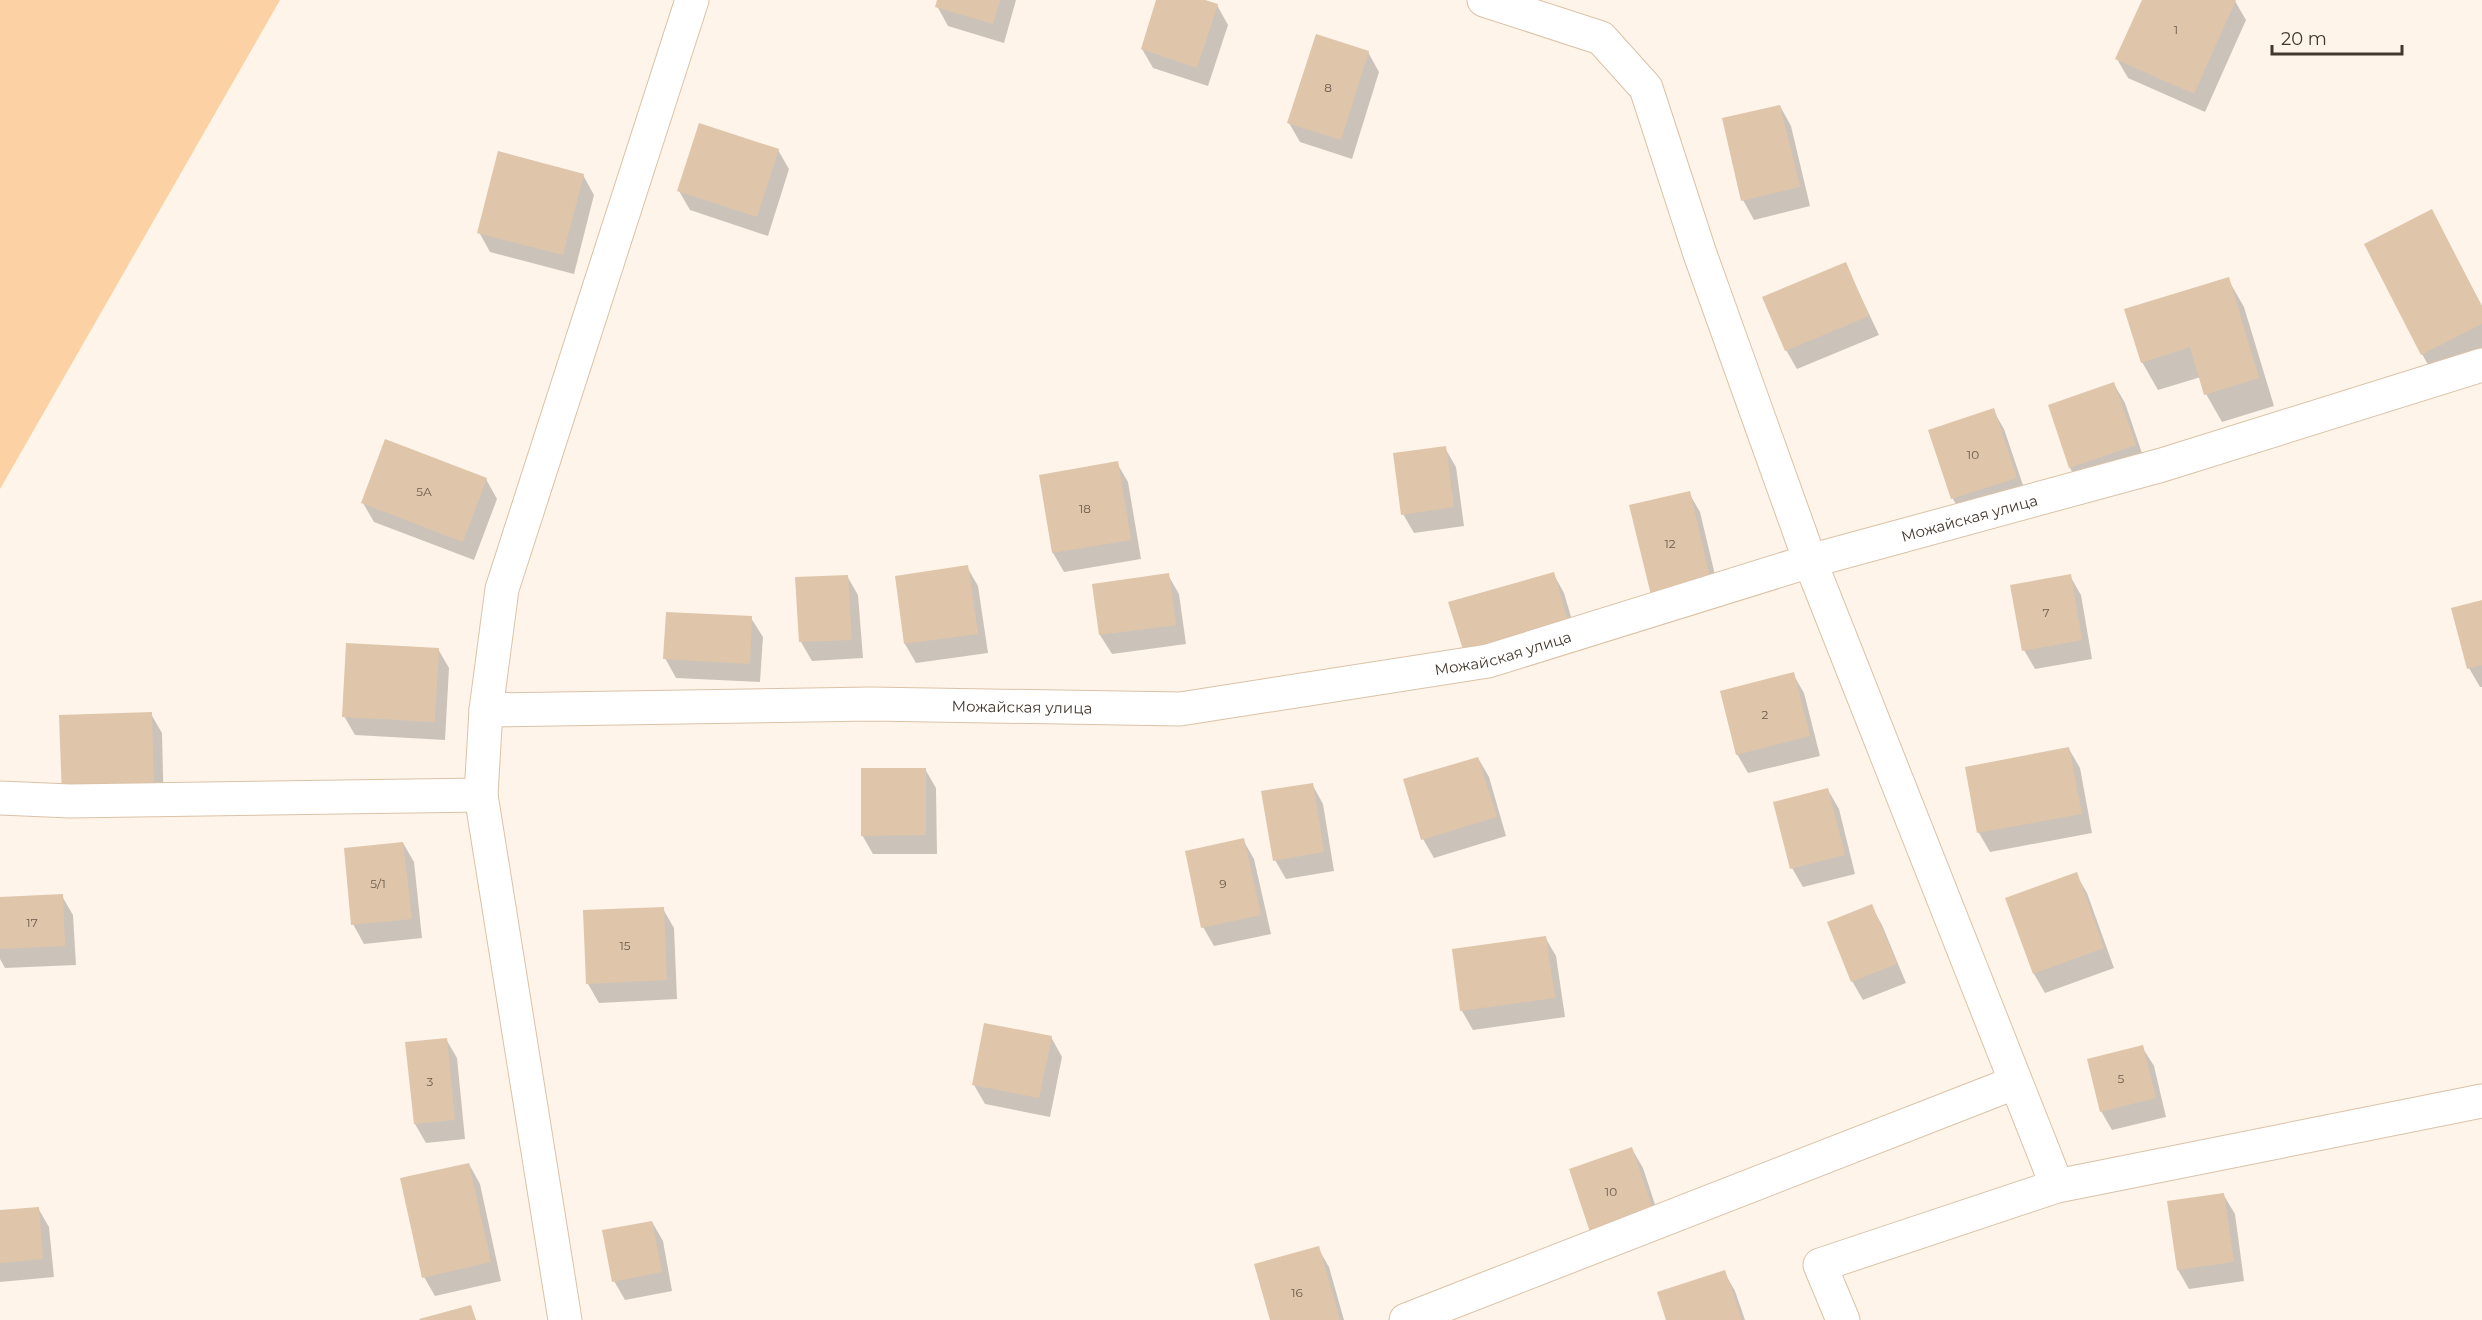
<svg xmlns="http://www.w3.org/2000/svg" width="2482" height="1320" font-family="Montserrat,sans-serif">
  <rect width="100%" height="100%" fill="#fef4e9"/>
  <polygon fill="#fcd1a3" points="0,0 280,0 0,489"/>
  <g fill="#0003">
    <polygon points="939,0 1016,0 1004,43 948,26 937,6"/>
    <polygon points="1158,0 1201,0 1217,5 1228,25 1208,86 1153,68 1142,49"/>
    <polygon points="2143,0 2235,1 2246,20 2205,112 2128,78 2117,59"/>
    <polygon points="1368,52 1379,72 1352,159 1300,142 1289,123"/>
    <polygon points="1780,106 1791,126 1810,206 1754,220 1743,200"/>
    <polygon points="778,150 789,169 768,236 690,210 679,191"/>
    <polygon points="583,175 594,195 574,274 490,252 479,232"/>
    <polygon points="2432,211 2482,306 2482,360 2438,382 2422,354"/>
    <polygon points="1845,263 1879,335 1797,369 1786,350"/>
    <polygon points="2228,279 2244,307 2274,406 2222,422 2206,394 2201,377 2158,390 2142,362"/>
    <polygon points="2114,384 2125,403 2146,465 2081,487 2070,468 2050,406"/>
    <polygon points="1993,410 2004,429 2027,497 1964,518 1953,499 1930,431"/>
    <polygon points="1445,448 1456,467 1464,526 1414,533 1403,514"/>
    <polygon points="1117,463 1128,482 1141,559 1064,572 1053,553 1040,476"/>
    <polygon points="486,479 497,499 474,560 374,522 363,503"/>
    <polygon points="1689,493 1700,512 1721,600 1663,614"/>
    <polygon points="967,567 978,586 988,653 916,663 905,644"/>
    <polygon points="1553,573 1564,593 1579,644 1477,675"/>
    <polygon points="1168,575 1179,594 1186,644 1112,654 1100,635 1094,585"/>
    <polygon points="847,576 858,595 863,658 812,661 801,642"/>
    <polygon points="2070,576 2081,595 2092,659 2035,669 2024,650"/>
    <polygon points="2482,601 2482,687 2480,687 2469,668"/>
    <polygon points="751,618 763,637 760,682 676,678 665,658"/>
    <polygon points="438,649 449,668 445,740 355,735 344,716"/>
    <polygon points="1793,674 1804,693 1820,756 1748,773 1737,754"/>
    <polygon points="151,714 162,733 164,814 74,816"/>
    <polygon points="2069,749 2080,768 2092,833 1990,852 1979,833 1967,768"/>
    <polygon points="1478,758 1489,777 1506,836 1434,858 1423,839"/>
    <polygon points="925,769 936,788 937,854 873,854 862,835"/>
    <polygon points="1312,784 1323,804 1334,871 1286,879 1275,860"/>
    <polygon points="1828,790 1839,809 1855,874 1803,887 1792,868"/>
    <polygon points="1243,840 1254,859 1271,934 1214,946 1203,927"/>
    <polygon points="403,843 414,862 422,938 364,944 353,924"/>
    <polygon points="2076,874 2087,893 2114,968 2045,993 2034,974"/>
    <polygon points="62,896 73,915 76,965 5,968 0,959 0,899"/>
    <polygon points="1871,906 1882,925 1906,983 1863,1000 1852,981"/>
    <polygon points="663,909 674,928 677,999 599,1003 588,984"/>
    <polygon points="1545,937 1556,956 1565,1017 1473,1030 1462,1011 1453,951"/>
    <polygon points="1051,1037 1062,1057 1050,1117 985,1104 974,1085"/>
    <polygon points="446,1039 457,1058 465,1139 426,1143 415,1124 407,1043"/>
    <polygon points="2142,1047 2154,1066 2166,1117 2112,1130 2101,1111"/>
    <polygon points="1632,1149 1643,1168 1664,1232 1603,1253"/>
    <polygon points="469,1164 480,1184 501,1281 435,1296 424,1277"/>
    <polygon points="2223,1194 2235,1214 2244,1281 2189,1289 2178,1270 2169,1202"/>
    <polygon points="38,1208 49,1227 54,1277 0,1282 0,1212"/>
    <polygon points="652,1222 663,1241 672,1291 625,1300 614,1281"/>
    <polygon points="1318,1248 1329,1267 1344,1320 1272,1320"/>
    <polygon points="1724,1272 1735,1291 1745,1320 1668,1320"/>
  </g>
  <g fill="#dfc5aa">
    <polygon points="937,0 1000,0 993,24 935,7"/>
    <polygon points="1156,0 1205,0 1218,4 1197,68 1141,49"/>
    <polygon points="2142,0 2236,0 2194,94 2115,59"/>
    <polygon points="1316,34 1369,51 1341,140 1287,123"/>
    <polygon points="1780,105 1800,187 1741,201 1722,118"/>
    <polygon points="699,123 779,149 757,217 677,191"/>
    <polygon points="498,151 584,174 563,255 477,233"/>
    <polygon points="2432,209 2482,307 2482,324 2421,355 2364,244"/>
    <polygon points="1846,262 1869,316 1785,351 1762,297"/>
    <polygon points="2229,277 2259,378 2204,395 2190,347 2141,363 2124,309"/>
    <polygon points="2114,382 2136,445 2069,468 2048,405"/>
    <polygon points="1994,408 2017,478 1951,499 1928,430"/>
    <polygon points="385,439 487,478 463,542 361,503"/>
    <polygon points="1446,446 1454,507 1401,515 1393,453"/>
    <polygon points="1118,461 1131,540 1052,553 1039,475"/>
    <polygon points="1690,491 1711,581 1651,595 1629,505"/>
    <polygon points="968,565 978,634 904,644 895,576"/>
    <polygon points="1554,572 1569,625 1465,656 1448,602"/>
    <polygon points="1169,573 1176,625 1099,635 1092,584"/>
    <polygon points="2071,574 2082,640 2022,651 2010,585"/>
    <polygon points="848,575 852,640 799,642 795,577"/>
    <polygon points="2482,600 2482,665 2467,669 2451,608"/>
    <polygon points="666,612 752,616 750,664 663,659"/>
    <polygon points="346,643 439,648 435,722 342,717"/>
    <polygon points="1794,672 1810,736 1736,755 1720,691"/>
    <polygon points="152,712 154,795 62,797 59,715"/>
    <polygon points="2069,747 2082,814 1977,833 1965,767"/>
    <polygon points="1478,757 1497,817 1421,840 1403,779"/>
    <polygon points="861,768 926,768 926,835 861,836"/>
    <polygon points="1313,783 1324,852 1273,861 1261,791"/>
    <polygon points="1828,788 1845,855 1790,869 1773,802"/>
    <polygon points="1244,838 1261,915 1201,928 1185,851"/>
    <polygon points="403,842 412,919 351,925 344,848"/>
    <polygon points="2077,872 2104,948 2033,974 2005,898"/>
    <polygon points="63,894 65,946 0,949 0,897"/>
    <polygon points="1872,904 1897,964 1851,982 1827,922"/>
    <polygon points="664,907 667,980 586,984 583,910"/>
    <polygon points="1546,936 1555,998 1460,1011 1452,949"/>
    <polygon points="984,1023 1052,1036 1039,1098 972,1085"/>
    <polygon points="447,1038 455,1120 414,1124 405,1042"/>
    <polygon points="2143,1045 2156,1098 2100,1112 2087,1059"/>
    <polygon points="1632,1147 1654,1213 1591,1235 1569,1169"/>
    <polygon points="469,1163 491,1262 422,1278 400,1178"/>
    <polygon points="2224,1193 2234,1262 2177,1270 2167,1201"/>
    <polygon points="39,1207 43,1259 0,1263 0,1210"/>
    <polygon points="652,1221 662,1272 612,1282 602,1230"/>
    <polygon points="1319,1246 1340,1320 1270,1320 1254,1264"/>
    <polygon points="1725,1270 1742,1320 1666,1320 1657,1292"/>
    <polygon points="471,1305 476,1320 420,1320 419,1319"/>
  </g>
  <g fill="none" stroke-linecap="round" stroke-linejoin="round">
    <g stroke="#dbc2a7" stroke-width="35">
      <g id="street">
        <polyline points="1484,0 1601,38 1646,88 1700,254 1810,561 2057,1186 2482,1101"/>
        <path id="s1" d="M486 710 871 704 1180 709 1488 661 1810 561 2162 465 2482 365"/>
        <polyline points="0,798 70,801 481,795"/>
        <polyline points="565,1320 481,795 486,710 502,589 692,0"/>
        <polyline points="1406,1320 2014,1083"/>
        <polyline points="1843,1320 1820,1265 2057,1186"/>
      </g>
    </g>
    <use href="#street" stroke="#fff" stroke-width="33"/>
  </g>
  <g text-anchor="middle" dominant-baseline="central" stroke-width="5" stroke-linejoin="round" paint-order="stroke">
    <g font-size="12" fill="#6a5b4c">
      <text x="2176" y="29">1</text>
      <text x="1328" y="87">8</text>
      <text x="1973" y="454">10</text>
      <text x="424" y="491">5А</text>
      <text x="1085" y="508">18</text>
      <text x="1670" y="543">12</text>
      <text x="2046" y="612">7</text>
      <text x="1765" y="714">2</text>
      <text x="378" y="883">5/1</text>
      <text x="1223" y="883">9</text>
      <text x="32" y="922">17</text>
      <text x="625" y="945">15</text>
      <text x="2121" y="1078">5</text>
      <text x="430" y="1081">3</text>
      <text x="1611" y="1191">10</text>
      <text x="1297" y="1292">16</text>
    </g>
    <g font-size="15" fill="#43382d" stroke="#fef4e9">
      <text stroke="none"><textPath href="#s1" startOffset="1508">Можайская улица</textPath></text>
      <text stroke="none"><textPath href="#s1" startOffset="1022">Можайская улица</textPath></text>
      <text stroke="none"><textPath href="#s1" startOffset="536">Можайская улица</textPath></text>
    </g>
  </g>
  <path d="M2272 45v9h130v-9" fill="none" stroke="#43382d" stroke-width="3"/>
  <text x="2281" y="45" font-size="18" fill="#43382d" stroke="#fef4e9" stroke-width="4.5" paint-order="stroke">20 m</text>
</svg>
